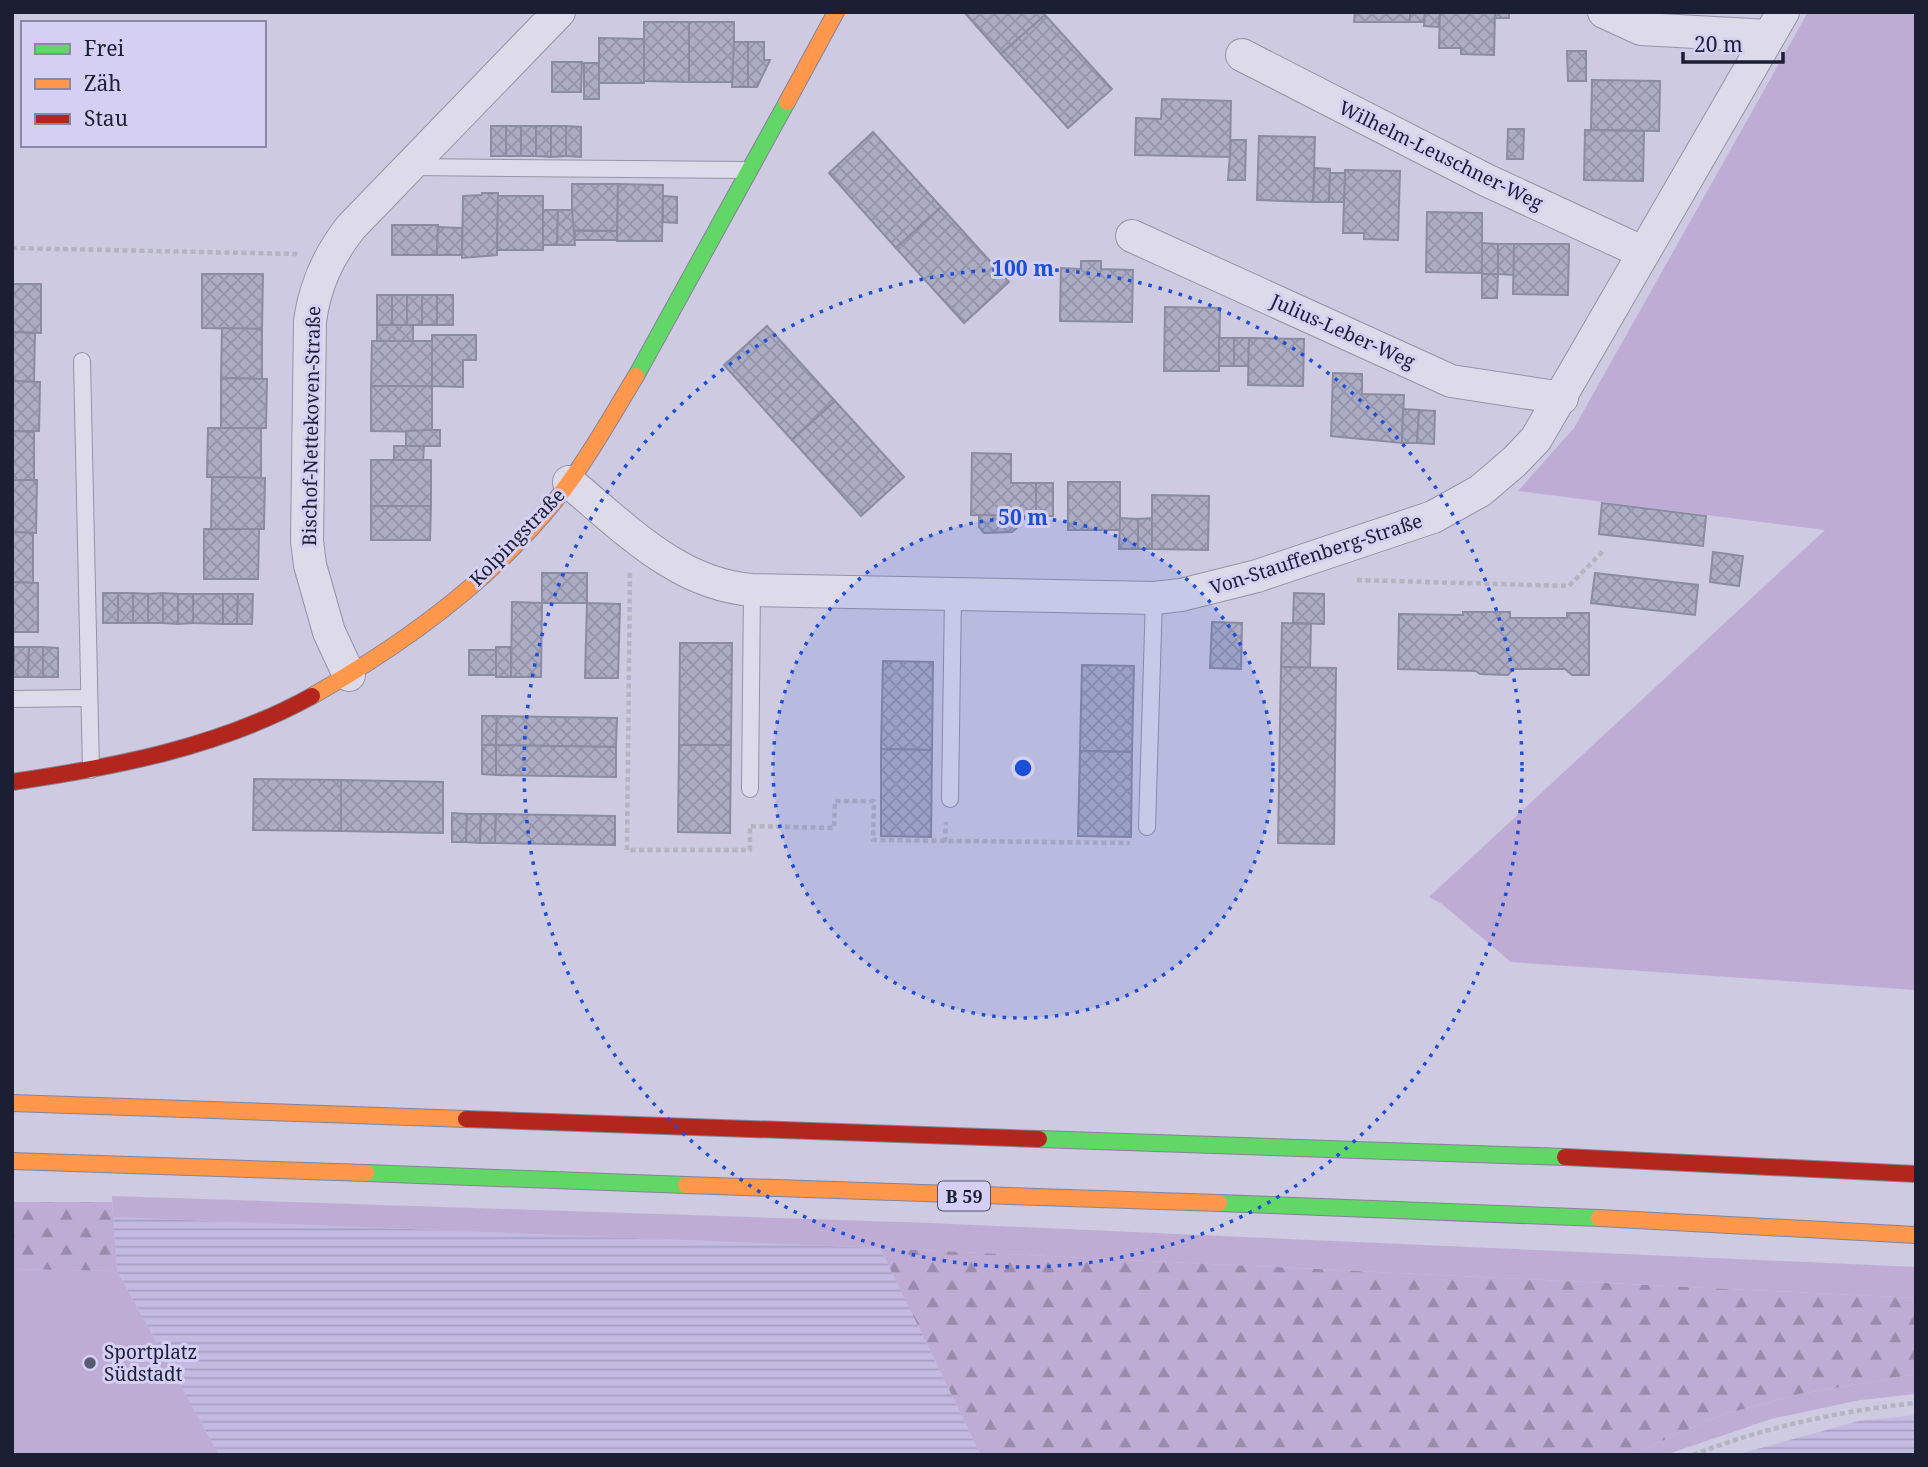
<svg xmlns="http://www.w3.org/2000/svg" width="1928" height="1467" font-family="'Noto Serif',serif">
  <defs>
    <pattern id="farmland-rules" width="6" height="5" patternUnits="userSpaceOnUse" patternTransform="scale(1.75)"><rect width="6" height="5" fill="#c3bae1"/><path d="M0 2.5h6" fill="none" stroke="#a79fc2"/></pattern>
    <pattern id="forest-firs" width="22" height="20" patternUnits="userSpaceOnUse" patternTransform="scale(1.75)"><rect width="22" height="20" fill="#beacd4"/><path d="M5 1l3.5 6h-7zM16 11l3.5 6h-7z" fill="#9a8bad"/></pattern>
    <pattern id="building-cross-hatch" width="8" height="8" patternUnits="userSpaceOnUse" patternTransform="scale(1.75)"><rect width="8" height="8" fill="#acadc5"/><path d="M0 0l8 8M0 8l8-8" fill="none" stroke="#9394aa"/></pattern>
  </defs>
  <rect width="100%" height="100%" fill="#cdcae2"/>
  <g fill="url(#farmland-rules)">
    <polygon points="113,1217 880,1248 981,1455 219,1455 117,1271"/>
    <polygon points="1916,1415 1916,1455 1735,1455 1859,1421"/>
  </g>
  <g fill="#beacd4">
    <polygon points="1808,12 1916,12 1916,990 1511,962 1442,904 1429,897 1825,530 1518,491 1574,428"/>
    <polygon points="112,1196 930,1223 1916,1267 1916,1298 880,1248 113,1217"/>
    <polygon points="12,1269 117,1271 219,1455 12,1455"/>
    <polygon points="1916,1374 1916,1394 1860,1400 1771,1419 1665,1455 1630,1455 1721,1415 1800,1394"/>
  </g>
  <g fill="url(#forest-firs)">
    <polygon points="12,1202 112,1202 117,1271 12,1269"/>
    <polygon points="880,1248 1916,1298 1916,1374 1800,1394 1721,1415 1630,1455 981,1455"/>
  </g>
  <g fill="url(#building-cross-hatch)" stroke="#8b8ca1" stroke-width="2">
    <polygon points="964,12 1043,12 1045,15 1001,54"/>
    <polygon points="1355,12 1410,12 1410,22 1354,22"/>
    <polygon points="1410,12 1425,12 1424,22 1410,22"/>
    <polygon points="1425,12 1440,12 1439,27 1424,26"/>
    <polygon points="1440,12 1495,12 1494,55 1461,54 1461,48 1439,48"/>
    <rect x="1495" y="12" width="14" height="6"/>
    <polygon points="1045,15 1112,89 1068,128 1001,54"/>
    <polygon points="644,22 689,22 689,82 644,81"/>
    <rect x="689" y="22" width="45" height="60"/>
    <polygon points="599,38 644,39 644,83 599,83"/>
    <polygon points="734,42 748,42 748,87 732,87"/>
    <polygon points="748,42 764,42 764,60 770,60 757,87 748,87"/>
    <polygon points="1567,51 1586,51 1586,81 1568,81"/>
    <polygon points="552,62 582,62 581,92 552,92"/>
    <rect x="584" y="63" width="15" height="36"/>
    <polygon points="1592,80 1660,81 1659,131 1591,130"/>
    <polygon points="1162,99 1231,101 1230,157 1135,155 1136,118 1161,119"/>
    <rect x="491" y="126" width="15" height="30"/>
    <rect x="506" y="126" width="15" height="30"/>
    <rect x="521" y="126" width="15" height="30"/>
    <polygon points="536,126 551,126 551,157 536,156"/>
    <polygon points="551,126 566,126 566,156 551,157"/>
    <polygon points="566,126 581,127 581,157 566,156"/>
    <polygon points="1508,129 1524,129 1523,159 1507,159"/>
    <polygon points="1585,130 1644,131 1643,181 1584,180"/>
    <polygon points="873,132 941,207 896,248 829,173"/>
    <polygon points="1259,136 1315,137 1313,202 1257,200"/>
    <polygon points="1231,140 1246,140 1245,180 1228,180"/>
    <polygon points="1315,168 1330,169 1329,202 1313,202"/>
    <polygon points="1345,170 1400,171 1398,240 1364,239 1364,233 1343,233"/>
    <polygon points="1330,173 1345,173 1344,202 1329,202"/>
    <polygon points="572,184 618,184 617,231 572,230"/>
    <polygon points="618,184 663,185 662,241 617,241"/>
    <polygon points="482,193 498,193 497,255 462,258 463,196 482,195"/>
    <polygon points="498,196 543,196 543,250 497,250"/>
    <polygon points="663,196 677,197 677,223 663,222"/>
    <polygon points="941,207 1009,282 964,323 896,248"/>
    <polygon points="543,210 558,210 557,245 543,245"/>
    <polygon points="558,210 572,210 575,245 557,245"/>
    <polygon points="1427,212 1482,213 1482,273 1426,272"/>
    <polygon points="392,225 438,225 437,255 392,255"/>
    <polygon points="438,227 462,228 462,255 437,255"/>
    <rect x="575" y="231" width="42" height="9"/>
    <polygon points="1482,243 1498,244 1498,274 1482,274"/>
    <polygon points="1498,244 1514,244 1514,275 1498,274"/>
    <polygon points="1514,244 1569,244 1568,295 1513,294"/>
    <polygon points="1081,261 1101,261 1101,269 1133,270 1132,322 1060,321 1061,268 1081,269"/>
    <polygon points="202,274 263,274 262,329 202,328"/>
    <polygon points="1482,274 1498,274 1497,298 1482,298"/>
    <polygon points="12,284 41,284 41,333 12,332"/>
    <rect x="377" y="295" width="15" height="30"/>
    <rect x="392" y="295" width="15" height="30"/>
    <rect x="407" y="295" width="15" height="30"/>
    <rect x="422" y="295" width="15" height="30"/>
    <rect x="437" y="295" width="16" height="30"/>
    <polygon points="1165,307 1220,308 1219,371 1164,371"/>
    <rect x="377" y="325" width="36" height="16"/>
    <polygon points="767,326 835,401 792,440 724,365"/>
    <polygon points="222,328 262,329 262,379 221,378"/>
    <polygon points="12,332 35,333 34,382 12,381"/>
    <polygon points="432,335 476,335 476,360 463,360 463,387 432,386"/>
    <rect x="1219" y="338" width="15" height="28"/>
    <rect x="1234" y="338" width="15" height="28"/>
    <polygon points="1249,338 1304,339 1303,386 1248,385"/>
    <polygon points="372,341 432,341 432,386 371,386"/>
    <polygon points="1333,373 1362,374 1362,394 1404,395 1402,443 1331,436"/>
    <polygon points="221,378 267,379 266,428 221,428"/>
    <polygon points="12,381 40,382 39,431 12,431"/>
    <polygon points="371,386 432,386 432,432 371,431"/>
    <polygon points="835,401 904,477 861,516 792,440"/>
    <polygon points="1403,409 1419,410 1417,443 1402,443"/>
    <polygon points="1419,410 1435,411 1434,444 1417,443"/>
    <polygon points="208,428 261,428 261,478 207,477"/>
    <polygon points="432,430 440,430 440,446 406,446 406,431"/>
    <polygon points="12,431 34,432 34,480 12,480"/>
    <polygon points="394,446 424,446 423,460 394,460"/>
    <polygon points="972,453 1011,454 1011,483 1036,483 1036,516 971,515"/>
    <rect x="371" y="460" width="60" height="46"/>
    <polygon points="212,477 265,478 264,529 211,529"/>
    <polygon points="12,480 37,480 36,533 12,532"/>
    <rect x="1068" y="482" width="52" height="48"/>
    <rect x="1036" y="483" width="17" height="33"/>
    <polygon points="1152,495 1209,496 1208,550 1152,549"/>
    <polygon points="1602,503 1706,516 1703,546 1599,534"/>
    <polygon points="371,506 431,506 430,540 371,540"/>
    <polygon points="979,515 1016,515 1017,528 1012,532 984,533 979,527"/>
    <polygon points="1120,518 1138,519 1138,549 1119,549"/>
    <polygon points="1152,518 1152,549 1138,549 1138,519"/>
    <polygon points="204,529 259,529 258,579 204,579"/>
    <polygon points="12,532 33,533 33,583 12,582"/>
    <polygon points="1713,552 1743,556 1739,586 1710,582"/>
    <rect x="542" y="573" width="45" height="30"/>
    <polygon points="1595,573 1698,585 1695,615 1591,603"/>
    <polygon points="12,582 38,583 38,632 12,632"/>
    <rect x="103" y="593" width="15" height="30"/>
    <rect x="118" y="593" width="15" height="30"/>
    <polygon points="133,593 148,594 148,623 133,623"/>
    <polygon points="163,593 178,594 178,624 163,623"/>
    <polygon points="163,593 163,623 148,623 148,594"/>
    <polygon points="1294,593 1324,594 1324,624 1293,623"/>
    <polygon points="178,594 193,594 193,623 178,624"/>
    <polygon points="193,594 223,594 223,624 193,623"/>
    <polygon points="223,594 238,594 237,624 223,624"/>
    <polygon points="238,594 253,594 252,624 237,624"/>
    <polygon points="512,602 542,603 541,677 511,677"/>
    <polygon points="587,603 620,604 618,678 585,678"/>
    <polygon points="1463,612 1510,612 1510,618 1567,618 1567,613 1589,613 1589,675 1572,675 1565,669 1513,669 1508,675 1480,674 1476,671 1398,669 1399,614 1463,615"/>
    <polygon points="1212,622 1242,623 1241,669 1210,668"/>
    <polygon points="1282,623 1311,624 1310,668 1281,667"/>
    <polygon points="680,643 732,643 731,745 679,745"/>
    <polygon points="14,647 29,647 28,677 13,677"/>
    <polygon points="29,647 43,647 43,677 28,677"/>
    <polygon points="43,647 58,648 58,677 43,677"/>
    <rect x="496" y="647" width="15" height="30"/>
    <rect x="469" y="650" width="27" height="25"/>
    <polygon points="883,661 933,662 932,750 881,749"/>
    <polygon points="1082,665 1134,666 1132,752 1080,751"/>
    <polygon points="1281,667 1336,668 1334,844 1278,843"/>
    <polygon points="482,716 497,716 496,745 482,745"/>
    <polygon points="497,716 617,718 616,747 496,745"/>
    <polygon points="482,745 496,745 496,775 482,774"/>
    <polygon points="496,745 616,747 616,777 496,775"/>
    <polygon points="679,745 731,745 730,833 678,832"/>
    <polygon points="881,749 932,750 931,837 881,836"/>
    <polygon points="1080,751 1132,752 1131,837 1078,836"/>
    <polygon points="254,779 341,780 341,831 253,830"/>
    <polygon points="341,780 443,782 443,833 341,831"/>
    <polygon points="452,813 467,814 466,842 452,842"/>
    <polygon points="467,814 481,814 480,843 466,842"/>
    <polygon points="481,814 496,814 495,843 480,843"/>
    <polygon points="496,814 615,816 615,845 495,843"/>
  </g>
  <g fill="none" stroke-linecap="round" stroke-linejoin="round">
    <g stroke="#9494a6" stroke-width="18">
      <g id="lane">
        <polyline points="409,167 747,170"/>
        <polyline points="82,361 91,770"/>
        <polyline points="12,699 89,698"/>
        <polyline points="750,789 752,590"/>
        <polyline points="950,799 953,595"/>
        <polyline points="1147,827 1154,598"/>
      </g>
    </g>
    <g stroke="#9494a6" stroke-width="34">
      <g id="street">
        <polyline points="1604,12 1641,29 1769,36"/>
        <polyline points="1242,55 1486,180 1642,252"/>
        <polyline points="1132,236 1451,381 1562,398"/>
        <path d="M569 482C625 528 677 584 752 590L1154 598 1181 595 1257 576 1433 517 1480 491 1514 462 1536 439 1783 12"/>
        <path d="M349 675 329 632 310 565 307 541 310 321C315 285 328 256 351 227L559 12"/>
      </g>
    </g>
    <g stroke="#848496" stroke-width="18">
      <g id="fast">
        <polyline points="636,376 787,102"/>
        <polyline points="1039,1139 1565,1157"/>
        <polyline points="366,1173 686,1185"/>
        <polyline points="1219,1203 1599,1218"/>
      </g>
    </g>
    <g stroke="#848496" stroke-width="18">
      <g id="slow">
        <polyline points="787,102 836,12"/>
        <path d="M312 696C408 642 502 573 568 484 593 450 614 412 636 376"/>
        <polyline points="12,1103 466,1119"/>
        <polyline points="12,1161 366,1173"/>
        <polyline points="686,1185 1219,1203"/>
        <polyline points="1599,1218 1916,1235"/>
      </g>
    </g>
    <g stroke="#848496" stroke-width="18">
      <g id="jam">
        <path d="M12 782C115 767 220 747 312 696"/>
        <polyline points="466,1119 1039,1139"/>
        <polyline points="1565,1157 1916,1174"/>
      </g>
    </g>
    <g stroke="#b4b3c2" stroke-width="4.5" stroke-dasharray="5 3.5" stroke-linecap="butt">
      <polyline points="12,248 298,254"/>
      <polyline points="630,573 627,850 750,850 750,826 834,828 835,801 874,801 873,840 1130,843"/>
      <polyline points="1357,580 1569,586 1604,550"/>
      <polyline points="945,842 946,822"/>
      <path d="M1693 1455C1765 1427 1839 1411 1916 1403"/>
    </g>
    <use href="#lane" stroke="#dddbea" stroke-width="16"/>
    <use href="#street" stroke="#dddbea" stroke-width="32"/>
    <use href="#fast" stroke="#63d668" stroke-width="16"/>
    <use href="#slow" stroke="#ff974d" stroke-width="16"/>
    <use href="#jam" stroke="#b3261e" stroke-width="16"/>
  </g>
  <circle cx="1023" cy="768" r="250" fill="#1d4ed8" fill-opacity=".12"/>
  <g fill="none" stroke="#1d4ed8" stroke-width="3.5" stroke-dasharray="3.5 7">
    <circle cx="1023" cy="768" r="250"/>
    <circle cx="1023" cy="768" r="499"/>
  </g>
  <circle fill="#5a5a71" stroke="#d4cff3" stroke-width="2.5" cx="90" cy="1363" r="7"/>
  <g text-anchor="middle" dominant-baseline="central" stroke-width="6" stroke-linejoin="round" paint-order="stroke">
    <rect fill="#d4cff3" stroke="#53536d" stroke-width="2" x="938" y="1181.5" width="52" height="29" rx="5"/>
    <g font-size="18" font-weight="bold" fill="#1c1e34">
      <text x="964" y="1196">B 59</text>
    </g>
    <g font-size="19" fill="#1c1e34" stroke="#d4cff3">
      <text transform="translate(1441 155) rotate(26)">Wilhelm-Leuschner-Weg</text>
      <text transform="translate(1343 331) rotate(24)">Julius-Leber-Weg</text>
      <text transform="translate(311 426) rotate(-89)">Bischof-Nettekoven-Straße</text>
      <text transform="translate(517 537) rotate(-46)">Kolpingstraße</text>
      <text transform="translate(1316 554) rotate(-18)">Von-Stauffenberg-Straße</text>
    </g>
    <g font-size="19" fill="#1c1e34" stroke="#d4cff3" text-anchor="start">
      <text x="104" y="1352">Sportplatz<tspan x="104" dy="22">Südstadt</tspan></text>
    </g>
  </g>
  <circle cx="1023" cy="768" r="10" fill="#1d4ed8" stroke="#d4cff3" stroke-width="3.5"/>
  <g font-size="21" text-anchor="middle" font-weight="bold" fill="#1d4ed8" stroke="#d4cff3" stroke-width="6" stroke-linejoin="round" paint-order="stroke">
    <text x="1023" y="276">100 m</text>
    <text x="1023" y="525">50 m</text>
  </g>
  <rect width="1928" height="1467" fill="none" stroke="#1c1e34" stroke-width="28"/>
  <rect x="21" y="21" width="245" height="126" fill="#d4cff3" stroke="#8a88a7" stroke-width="2"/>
  <rect x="35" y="44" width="35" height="10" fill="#63d668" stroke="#8a88a7" stroke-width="2"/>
  <text x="84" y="56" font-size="21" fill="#1c1e34">Frei</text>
  <rect x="35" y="79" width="35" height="10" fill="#ff974d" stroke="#8a88a7" stroke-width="2"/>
  <text x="84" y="91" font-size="21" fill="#1c1e34">Zäh</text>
  <rect x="35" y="114" width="35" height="10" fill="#b3261e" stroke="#8a88a7" stroke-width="2"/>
  <text x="84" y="126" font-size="21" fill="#1c1e34">Stau</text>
  <path d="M1683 52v10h100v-10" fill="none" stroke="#1c1e34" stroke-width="3.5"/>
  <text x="1694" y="52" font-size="21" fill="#1c1e34" stroke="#d4cff3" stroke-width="5" paint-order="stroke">20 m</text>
</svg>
